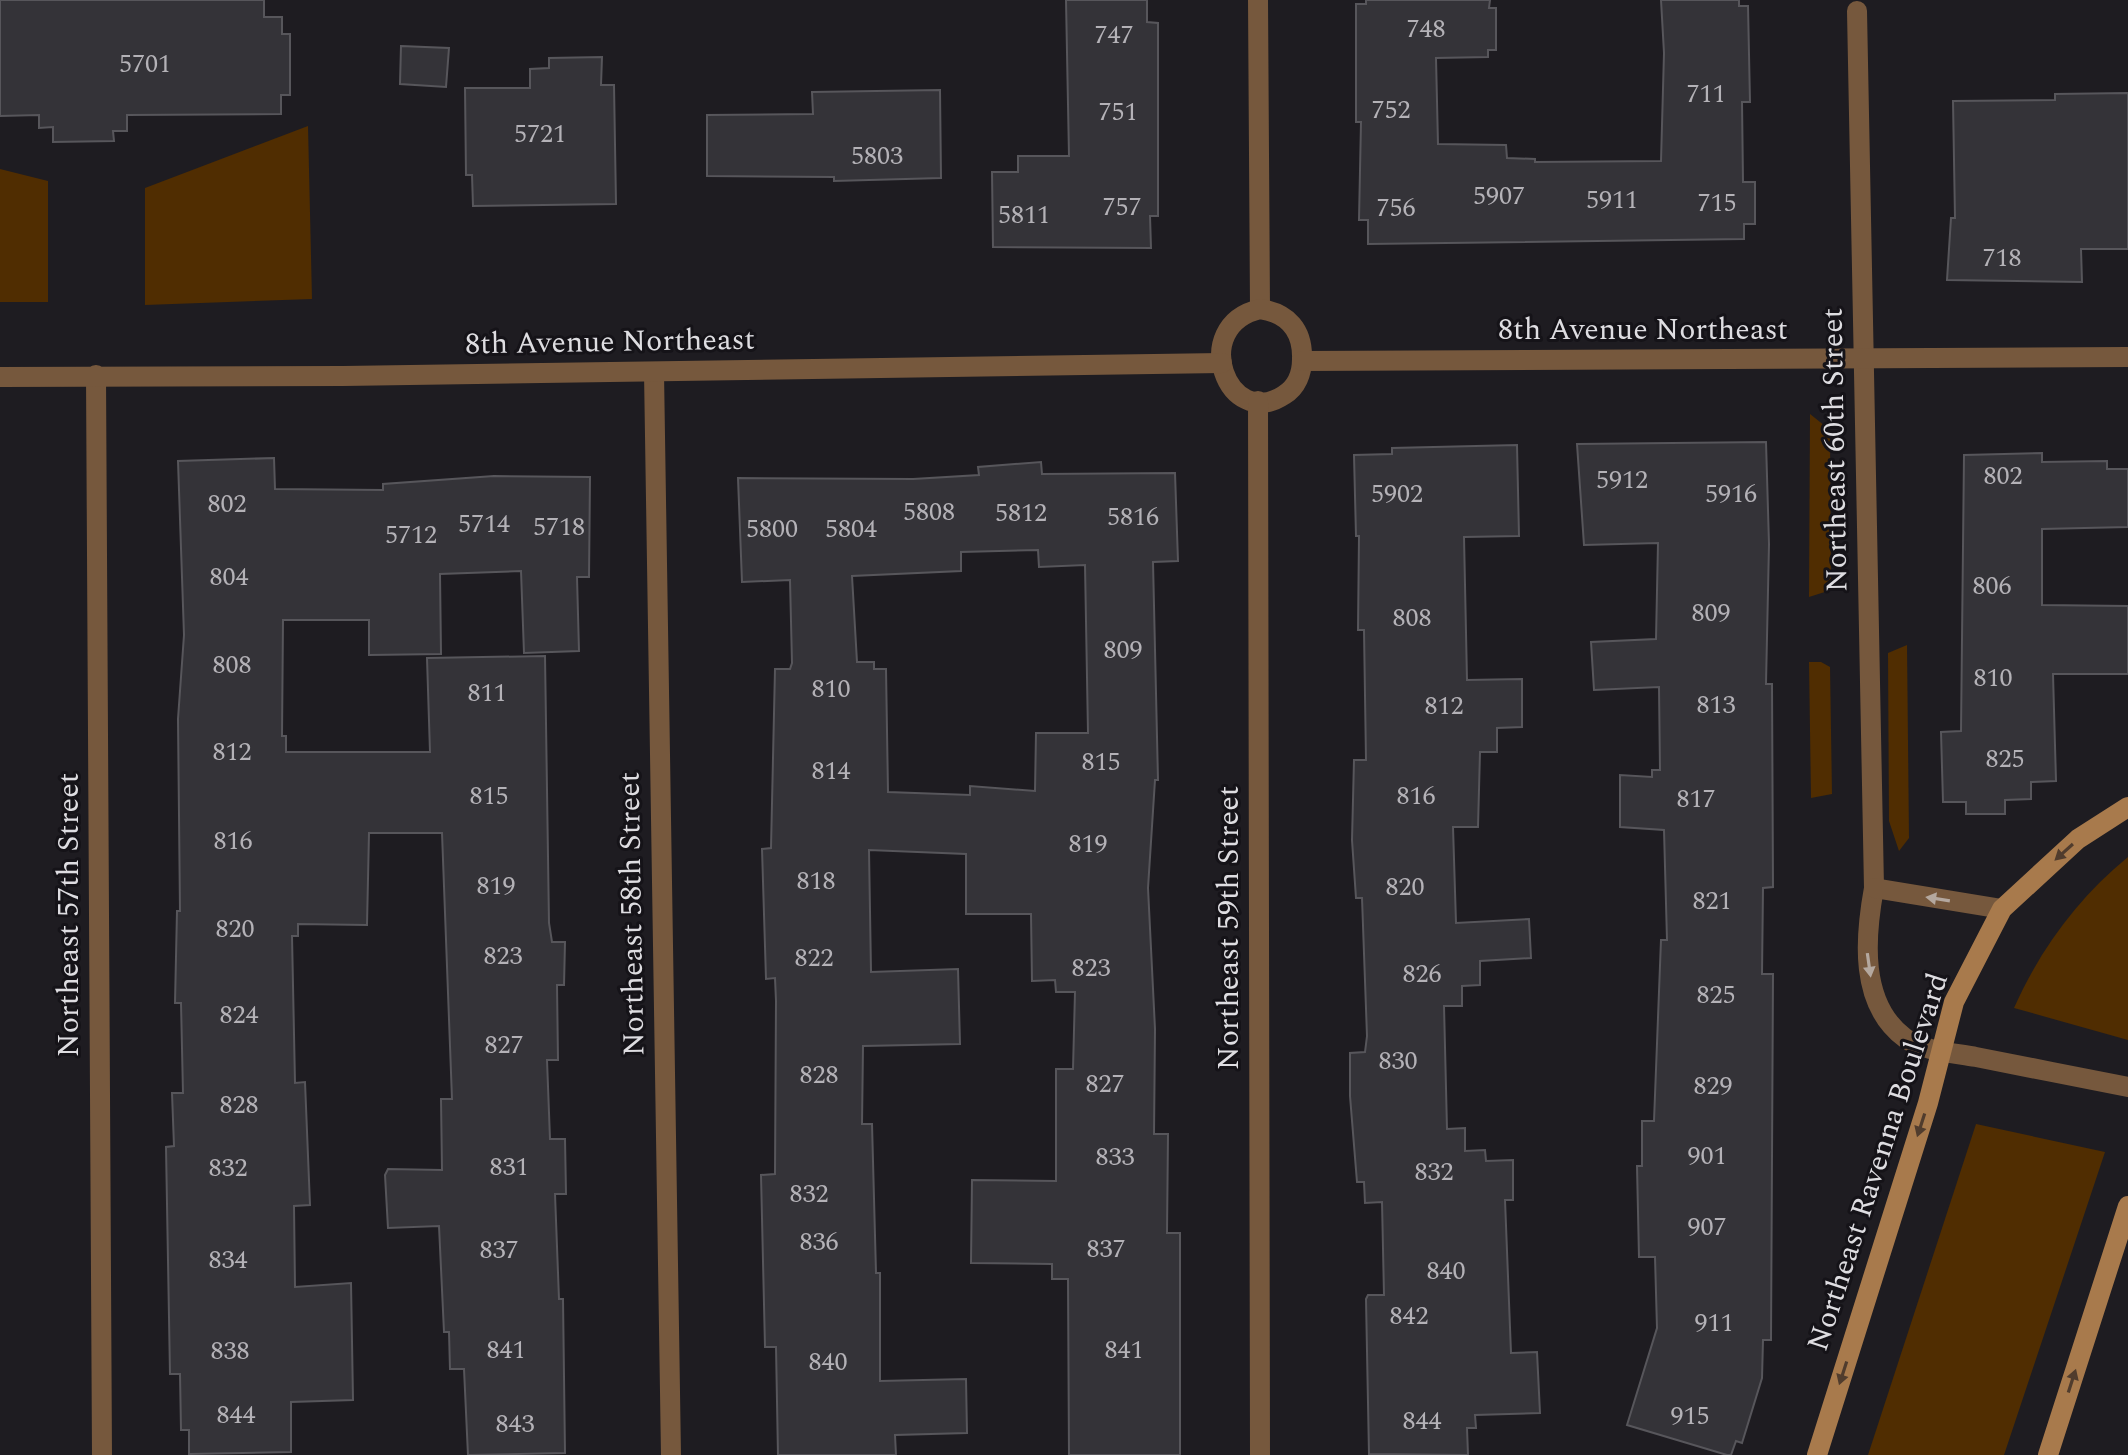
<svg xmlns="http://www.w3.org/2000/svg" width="2128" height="1455" font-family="Spectral,serif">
  <rect width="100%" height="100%" fill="#1e1c21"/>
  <g fill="#502d01">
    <polygon points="308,126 312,299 145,305 145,188"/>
    <polygon points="0,169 48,181 48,302 0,302"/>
    <polygon points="1810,414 1825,426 1830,437 1831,590 1809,597"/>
    <polygon points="1907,645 1909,838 1899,851 1889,821 1888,653"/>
    <polygon points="1809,662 1821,662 1830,667 1832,794 1811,798"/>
    <path d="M2128 857V1040L2014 1008C2040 949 2079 897 2128 857Z"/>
    <polygon points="1976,1124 2105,1152 2004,1455 1868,1455"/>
  </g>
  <g fill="#343338" stroke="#57565b" stroke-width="2" fill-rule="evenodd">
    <polygon points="0,0 264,0 264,17 282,17 282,34 290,34 290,95 281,95 281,114 127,115 127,131 113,131 114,141 53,142 53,127 39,128 39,115 0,116"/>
    <polygon points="1066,0 1147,0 1147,22 1158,23 1158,216 1150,216 1151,248 993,247 992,172 1018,172 1018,156 1069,156"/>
    <polygon points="1366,0 1490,0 1489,8 1496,8 1496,50 1488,50 1488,57 1436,58 1438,144 1506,145 1507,158 1535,159 1535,162 1661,161 1664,53 1661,0 1739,0 1739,6 1748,6 1750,102 1742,102 1743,182 1755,182 1755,224 1744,224 1744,239 1368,244 1368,220 1359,220 1361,122 1356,122 1356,4 1366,4"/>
    <polygon points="401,46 449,48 446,87 400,84"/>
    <polygon points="602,57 601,85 614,85 616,204 473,206 472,175 466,175 465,88 530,88 530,69 549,68 549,58"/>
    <polygon points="940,90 941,178 834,181 834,177 707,176 707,115 813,114 812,92"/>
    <polygon points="2128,93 2128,249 2081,249 2082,282 1947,280 1951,218 1955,218 1953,101 2055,100 2055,94"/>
    <polygon points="1766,442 1769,544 1766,684 1772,684 1773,887 1763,888 1762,974 1773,974 1771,1340 1763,1340 1762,1378 1742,1443 1736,1441 1731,1455 1727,1455 1627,1425 1657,1328 1655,1257 1639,1257 1637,1166 1642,1166 1642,1121 1654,1121 1661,940 1667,940 1664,830 1620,827 1620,775 1652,777 1652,770 1660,770 1659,687 1594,690 1591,642 1656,639 1658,543 1584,545 1577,444"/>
    <polygon points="1517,445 1519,536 1464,537 1467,680 1522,679 1522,727 1497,728 1497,752 1480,752 1478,827 1453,827 1456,923 1529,919 1531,958 1480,961 1480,985 1462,986 1462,1006 1444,1006 1447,1129 1465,1128 1465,1151 1485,1150 1486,1161 1513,1160 1513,1200 1505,1200 1511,1353 1537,1352 1540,1413 1475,1415 1476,1428 1467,1428 1468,1455 1369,1454 1366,1299 1368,1295 1384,1295 1382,1202 1365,1203 1364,1182 1357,1182 1350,1096 1350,1053 1365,1052 1367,1036 1362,898 1356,898 1352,840 1354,760 1366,760 1364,630 1358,630 1359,536 1356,536 1354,455 1392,454 1392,448"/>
    <polygon points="2042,453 2042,462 2107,461 2107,469 2128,469 2128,527 2042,529 2042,605 2128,606 2128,674 2053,674 2056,781 2031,782 2031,799 2005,800 2005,814 1966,814 1966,802 1943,802 1941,732 1961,731 1964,455"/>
    <polygon points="274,458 275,489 383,490 383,484 494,476 590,477 589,577 577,577 579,651 524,653 521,571 440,574 441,654 369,655 369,620 283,620 282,736 286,736 286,752 430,752 427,658 545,656 549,923 552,942 565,942 564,985 557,985 558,1060 547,1060 550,1139 565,1139 566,1194 555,1194 559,1299 563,1299 565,1453 468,1455 464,1369 450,1369 449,1332 444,1332 439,1226 388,1228 385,1175 388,1169 442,1170 441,1099 452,1099 442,833 369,833 367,925 298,924 298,936 292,936 295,1083 305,1082 310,1205 294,1206 295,1287 351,1283 353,1400 291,1402 291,1452 189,1454 189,1430 181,1430 180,1374 170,1374 166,1147 174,1146 172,1093 183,1093 181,1003 175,1003 177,911 180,911 178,719 184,635 178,461"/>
    <path d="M1041 462 1042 474 1175 473 1178 561 1153 562 1158 780H1155L1148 888 1155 1029 1154 1134H1168L1167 1233H1180V1455H1069L1068 1279H1052V1264L971 1263 972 1180 1056 1181V1069H1073L1075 992H1056L1055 980 1032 981 1031 914H966V854L869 850 871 972 958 969 960 1044 863 1046 862 1124H872L876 1273H880V1381L966 1379 967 1433 895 1435 896 1455H778L776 1347H765L761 1175 775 1174 776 1001 775 978 766 979 762 849 771 848 775 669H790L792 663 790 580 742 582 738 478 913 479 979 475 978 467ZM1038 550 1039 567 1085 565 1088 733H1036L1035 791 970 786V795L888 792 886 669H874V662H857L852 576 961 571V552Z"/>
  </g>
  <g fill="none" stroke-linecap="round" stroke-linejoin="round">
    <g stroke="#76583d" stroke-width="20">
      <polyline points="1258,0 1260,309"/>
      <path d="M1857 11 1874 888C1865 937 1859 1004 1905 1038 1922 1051 1955 1053 1976 1057 2027 1067 2077 1077 2128 1087"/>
      <path d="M1260 309C1288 313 1303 330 1302 359 1302 373 1297 387 1284 395 1228 432 1188 326 1260 309Z"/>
      <polyline points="1302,361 2128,357"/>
      <polyline points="654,372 671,1455"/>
      <polyline points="96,375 102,1455"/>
      <polyline points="0,377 343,376 1222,363"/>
      <polyline points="1258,401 1260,1455"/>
      <polyline points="1874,888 2002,909"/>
    </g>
    <g stroke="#a87a4c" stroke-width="20">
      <polyline points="1817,1455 1928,1103 1954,1002 2002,909 2078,839 2128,807"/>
      <polyline points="2048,1455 2128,1206"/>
    </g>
  </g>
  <defs><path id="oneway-solid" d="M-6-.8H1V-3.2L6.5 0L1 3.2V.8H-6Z" transform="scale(2)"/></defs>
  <g fill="#503c2d">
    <use href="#oneway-solid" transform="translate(2064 852) rotate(138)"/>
    <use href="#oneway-solid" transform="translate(1921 1125) rotate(108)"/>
    <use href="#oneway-solid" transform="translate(1843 1373) rotate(108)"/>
    <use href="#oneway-solid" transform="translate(2072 1381) rotate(-72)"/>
  </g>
  <g fill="#b4a89f">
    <use href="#oneway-solid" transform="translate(1938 899) rotate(-171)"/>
    <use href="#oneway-solid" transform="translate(1869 965) rotate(82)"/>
  </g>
  <g text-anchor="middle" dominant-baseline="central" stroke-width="6" stroke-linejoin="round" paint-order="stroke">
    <g font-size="26" fill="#b4b2b7">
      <text x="1426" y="29">748</text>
      <text x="1114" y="35">747</text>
      <text x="145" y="64">5701</text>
      <text x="1706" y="94">711</text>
      <text x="1391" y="110">752</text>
      <text x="1118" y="112">751</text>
      <text x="540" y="134">5721</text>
      <text x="877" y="156">5803</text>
      <text x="1499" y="196">5907</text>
      <text x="1612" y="200">5911</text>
      <text x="1717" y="203">715</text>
      <text x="1122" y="207">757</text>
      <text x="1396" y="208">756</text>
      <text x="1024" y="215">5811</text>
      <text x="2002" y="258">718</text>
      <text x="2003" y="476">802</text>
      <text x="1622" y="480">5912</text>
      <text x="1397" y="494">5902</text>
      <text x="1731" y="494">5916</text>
      <text x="227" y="504">802</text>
      <text x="929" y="512">5808</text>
      <text x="1021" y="513">5812</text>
      <text x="1133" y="517">5816</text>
      <text x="484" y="524">5714</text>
      <text x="559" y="527">5718</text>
      <text x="772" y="529">5800</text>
      <text x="851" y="529">5804</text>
      <text x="411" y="535">5712</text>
      <text x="229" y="577">804</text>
      <text x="1992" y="586">806</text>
      <text x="1711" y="613">809</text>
      <text x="1412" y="618">808</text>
      <text x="1123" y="650">809</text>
      <text x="232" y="665">808</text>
      <text x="1993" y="678">810</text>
      <text x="831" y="689">810</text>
      <text x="487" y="693">811</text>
      <text x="1716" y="705">813</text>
      <text x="1444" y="706">812</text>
      <text x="232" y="752">812</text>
      <text x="2005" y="759">825</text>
      <text x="1101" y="762">815</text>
      <text x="831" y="771">814</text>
      <text x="489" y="796">815</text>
      <text x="1416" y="796">816</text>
      <text x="1696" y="799">817</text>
      <text x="233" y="841">816</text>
      <text x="1088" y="844">819</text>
      <text x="816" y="881">818</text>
      <text x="496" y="886">819</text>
      <text x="1405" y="887">820</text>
      <text x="1712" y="901">821</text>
      <text x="235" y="929">820</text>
      <text x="503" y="956">823</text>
      <text x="814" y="958">822</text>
      <text x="1091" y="968">823</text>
      <text x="1422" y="974">826</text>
      <text x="1716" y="995">825</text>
      <text x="239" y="1015">824</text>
      <text x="504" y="1045">827</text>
      <text x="1398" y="1061">830</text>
      <text x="819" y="1075">828</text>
      <text x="1105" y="1084">827</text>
      <text x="1713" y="1086">829</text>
      <text x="239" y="1105">828</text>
      <text x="1707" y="1156">901</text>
      <text x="1115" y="1157">833</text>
      <text x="509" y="1167">831</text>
      <text x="228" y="1168">832</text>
      <text x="1434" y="1172">832</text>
      <text x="809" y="1194">832</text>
      <text x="1707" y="1227">907</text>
      <text x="819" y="1242">836</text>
      <text x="1106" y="1249">837</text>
      <text x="499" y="1250">837</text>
      <text x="228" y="1260">834</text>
      <text x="1446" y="1271">840</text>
      <text x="1409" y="1316">842</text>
      <text x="1714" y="1323">911</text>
      <text x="506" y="1350">841</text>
      <text x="1124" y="1350">841</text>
      <text x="230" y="1351">838</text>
      <text x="828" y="1362">840</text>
      <text x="236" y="1415">844</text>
      <text x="1690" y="1416">915</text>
      <text x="1422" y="1421">844</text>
      <text x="515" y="1424">843</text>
    </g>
    <g font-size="30" fill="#dedde1" stroke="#151318">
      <text x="1643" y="330">8th Avenue Northeast</text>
      <text transform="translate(610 342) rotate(-1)">8th Avenue Northeast</text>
      <text transform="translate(1835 450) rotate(-91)">Northeast 60th Street</text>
      <text transform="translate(632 914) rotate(-91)">Northeast 58th Street</text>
      <text transform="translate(69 915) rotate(-90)">Northeast 57th Street</text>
      <text transform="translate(1229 928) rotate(-90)">Northeast 59th Street</text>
      <text transform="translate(1878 1162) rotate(-72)">Northeast Ravenna Boulevard</text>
    </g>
  </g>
</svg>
